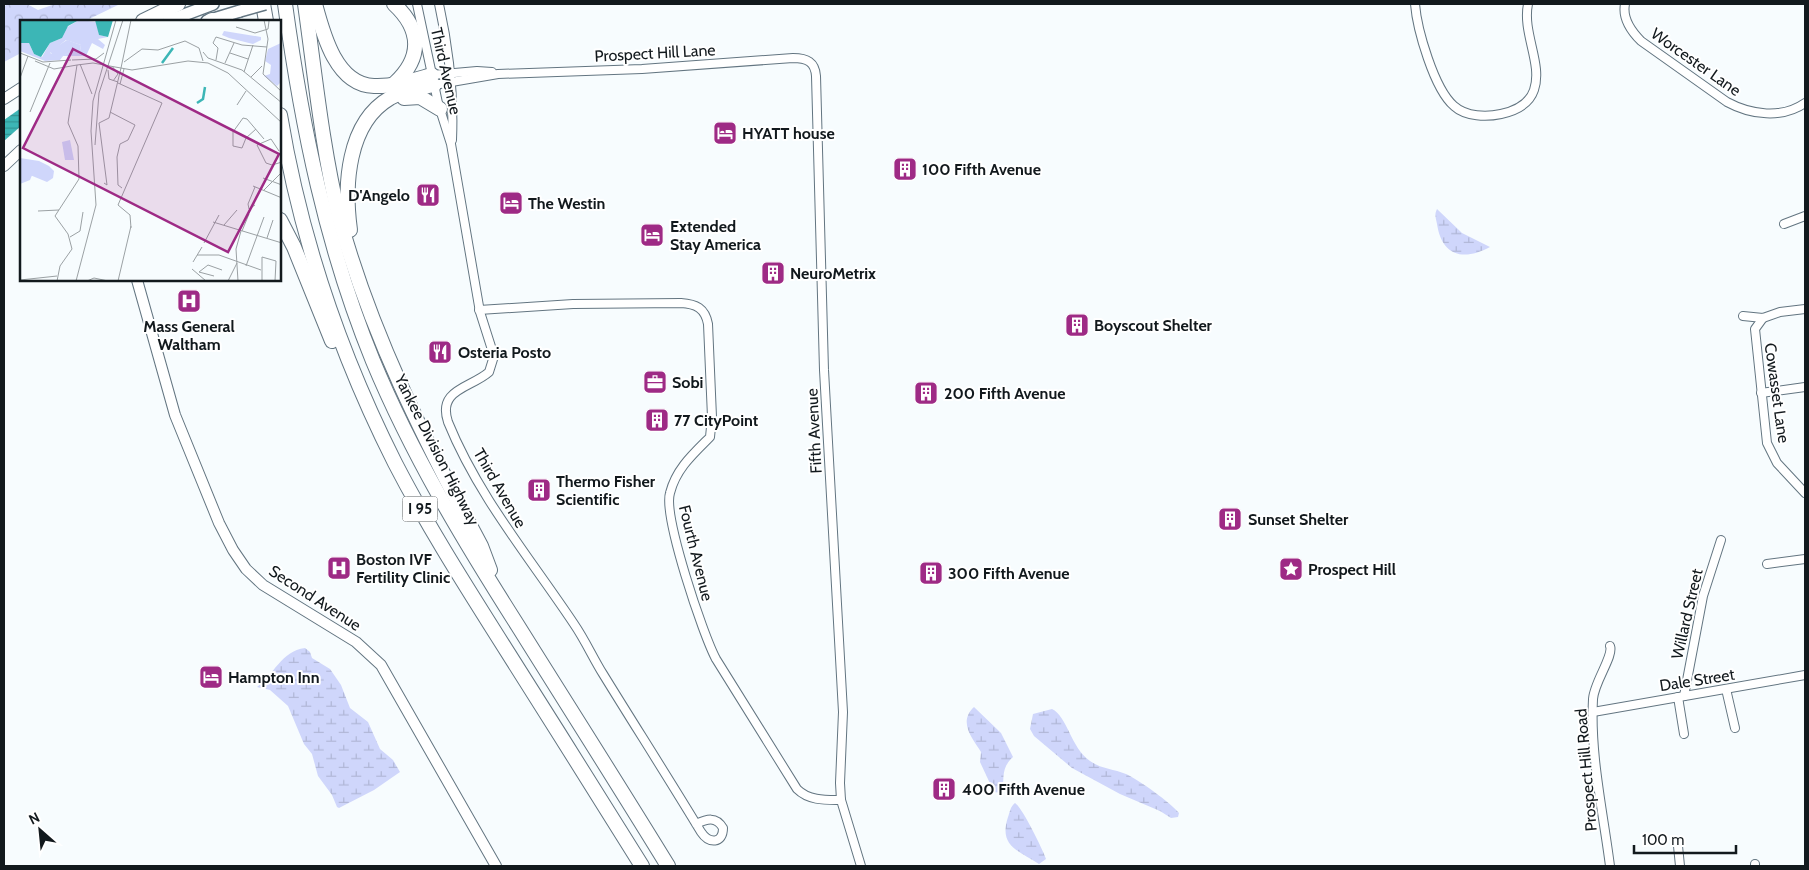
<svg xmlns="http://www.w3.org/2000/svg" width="1809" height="870" font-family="Cabin,sans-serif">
  <defs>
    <pattern id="forest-crowns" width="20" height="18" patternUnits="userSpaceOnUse" patternTransform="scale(1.25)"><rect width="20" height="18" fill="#cfd6fb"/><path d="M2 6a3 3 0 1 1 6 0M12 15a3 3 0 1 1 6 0" fill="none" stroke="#b1b7d7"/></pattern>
    <pattern id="wetland-marsh" width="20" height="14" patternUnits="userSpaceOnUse" patternTransform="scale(1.25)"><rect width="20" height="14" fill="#cfd6fb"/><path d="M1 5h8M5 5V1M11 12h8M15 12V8" fill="none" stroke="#b1b7d7"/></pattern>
    <pattern id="water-rules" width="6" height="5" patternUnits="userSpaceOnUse" patternTransform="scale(1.25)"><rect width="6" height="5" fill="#3cb6b6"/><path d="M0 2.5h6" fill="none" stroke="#319393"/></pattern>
  </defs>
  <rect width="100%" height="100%" fill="#f7fcfe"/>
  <polygon fill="url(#forest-crowns)" points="7,4 27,4 38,10 55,4 118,5 85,21 21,21 21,53 4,62 4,7"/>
  <g fill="url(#wetland-marsh)">
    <path d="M1437 209 1462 233 1490 247C1464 261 1442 257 1437 224 1436 218 1434 215 1437 209Z"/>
    <path d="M305 648 310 652 312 658 330 669 341 685 350 708 368 722 380 749 393 760 400 772 374 790 339 808 337 807 332 795 318 776 312 754 304 744 288 706 270 690 257 687C274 675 281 651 305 648Z"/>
    <path d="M974 707 1001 733 1013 757C1000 769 1005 778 1002 793L994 792 980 762 981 752C972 738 958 722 974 707Z"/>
    <path d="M1052 709C1067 716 1071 748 1090 761 1101 769 1114 769 1126 774 1139 780 1171 803 1179 813L1178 817 1171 818 1160 811 1120 794 1072 768 1034 736 1030 729 1033 714Z"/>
    <path d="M1015 803C1023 809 1042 848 1046 859L1039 864C1020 851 998 847 1008 817 1010 812 1010 807 1015 803Z"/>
  </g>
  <polygon fill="url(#water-rules)" points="21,108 21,126 4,141 4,120"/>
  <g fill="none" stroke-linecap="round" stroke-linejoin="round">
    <g stroke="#637581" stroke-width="10">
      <g id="street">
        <path d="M417 4 438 103 451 144 480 312 494 356 489 372C471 388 437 389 448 422 478 496 530 558 574 624 585 640 593 658 603 674 635 726 669 779 701 832 709 844 723 844 723 828 716 816 707 819 696 824"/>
        <path d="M439 4C449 49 454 93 452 140"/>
        <path d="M1415 4C1417 29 1434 89 1454 106 1466 117 1487 117 1501 114 1515 111 1529 105 1534 90 1543 64 1522 33 1528 4"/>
        <path d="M1625 4C1622 19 1631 31 1641 41L1727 102C1751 115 1782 119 1805 103"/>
        <polyline points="432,75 477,71 492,72"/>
        <path d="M434 85 498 74 642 69 793 58C807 58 815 62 816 76L824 370 843 712 840 783 841 800 861 866"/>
        <polyline points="1784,224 1805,216"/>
        <path d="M479 310 573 304 681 303C696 304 705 308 708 324L712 417 710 437C693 454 676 469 670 493 663 516 703 635 716 659L797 789C809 801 826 800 841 800"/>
        <polyline points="1743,316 1763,318 1780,312 1805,309"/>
        <polyline points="1763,318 1755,329 1767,443 1777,463 1805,493"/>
        <polyline points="1761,393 1805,387"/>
        <polyline points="1767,564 1805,559"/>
        <polyline points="1726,689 1735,728"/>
        <polyline points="1684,696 1703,596 1721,540"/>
        <polyline points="1678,697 1684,734"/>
        <polyline points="1593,712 1805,675"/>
        <polyline points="1678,846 1680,866"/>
        <polyline points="1755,864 1755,866"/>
        <path d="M1610 866C1603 811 1590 755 1593 699 1594 682 1614 656 1610 646"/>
      </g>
    </g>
    <g stroke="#637581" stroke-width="12">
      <g id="secondary">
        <polyline points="4,99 21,88"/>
        <polyline points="4,166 21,150"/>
        <polyline points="137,280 175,415 219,523 233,550 246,569 263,585 356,642 381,665 496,866"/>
      </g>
    </g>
    <g stroke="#637581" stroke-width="14">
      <g id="primary">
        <polyline points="168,21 213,4"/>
        <polyline points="207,21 240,11"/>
      </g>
    </g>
    <g stroke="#637581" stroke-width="16">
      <g id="highway">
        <polyline points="263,4 266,21"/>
        <path d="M285 4C302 127 326 246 373 361 412 455 464 541 518 626 568 706 619 786 668 866"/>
        <path d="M305 4C315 75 322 147 339 217 370 332 425 441 481 546L490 570"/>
        <path d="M315 4C323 34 336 85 374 86 393 87 414 80 432 75"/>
        <path d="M394 4C422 30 422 58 395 83"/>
        <polyline points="143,21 178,4"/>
        <polyline points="210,21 212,20"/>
        <polyline points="404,98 420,97 440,109"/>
        <path d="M280 115C300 235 340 354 395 463 426 523 462 580 498 637 546 713 595 790 642 866"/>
        <polyline points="280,220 294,247 332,341"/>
        <path d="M350 230C344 186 347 123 390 98 403 90 419 88 434 85"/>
      </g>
    </g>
    <use href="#street" stroke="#fff" stroke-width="8"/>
    <use href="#secondary" stroke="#fff" stroke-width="10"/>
    <use href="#primary" stroke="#fff" stroke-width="11"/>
    <use href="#highway" stroke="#fff" stroke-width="14"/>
    <g stroke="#637581" stroke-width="14" stroke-linecap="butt">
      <polyline id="primary-bridge" points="240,11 265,4"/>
    </g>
    <use href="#primary-bridge" stroke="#fff" stroke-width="11"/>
  </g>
  <defs>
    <g id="hotel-square" transform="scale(1.25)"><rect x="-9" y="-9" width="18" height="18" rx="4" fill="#9e2a85" stroke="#fff"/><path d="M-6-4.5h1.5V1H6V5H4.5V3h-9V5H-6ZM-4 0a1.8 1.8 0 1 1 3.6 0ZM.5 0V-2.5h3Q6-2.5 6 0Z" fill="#fff"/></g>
    <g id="building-square" transform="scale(1.25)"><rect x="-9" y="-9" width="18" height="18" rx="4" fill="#9e2a85" stroke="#fff"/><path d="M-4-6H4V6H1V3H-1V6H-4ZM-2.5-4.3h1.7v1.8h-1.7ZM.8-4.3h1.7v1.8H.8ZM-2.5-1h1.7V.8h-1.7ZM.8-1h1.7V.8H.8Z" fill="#fff"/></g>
    <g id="restaurant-square" transform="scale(1.25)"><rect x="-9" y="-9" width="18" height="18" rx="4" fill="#9e2a85" stroke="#fff"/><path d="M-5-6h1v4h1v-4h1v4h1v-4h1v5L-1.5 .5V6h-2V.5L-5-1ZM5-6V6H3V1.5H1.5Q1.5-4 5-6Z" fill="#fff"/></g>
    <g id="hospital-square" transform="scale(1.25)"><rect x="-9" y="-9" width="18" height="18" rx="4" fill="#9e2a85" stroke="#fff"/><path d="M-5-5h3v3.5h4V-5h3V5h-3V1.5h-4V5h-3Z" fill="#fff"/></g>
    <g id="office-square" transform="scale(1.25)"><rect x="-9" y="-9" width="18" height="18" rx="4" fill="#9e2a85" stroke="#fff"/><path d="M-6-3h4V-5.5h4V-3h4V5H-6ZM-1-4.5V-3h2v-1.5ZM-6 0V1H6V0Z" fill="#fff"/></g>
    <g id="sight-square" transform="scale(1.25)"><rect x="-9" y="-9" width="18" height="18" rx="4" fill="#9e2a85" stroke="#fff"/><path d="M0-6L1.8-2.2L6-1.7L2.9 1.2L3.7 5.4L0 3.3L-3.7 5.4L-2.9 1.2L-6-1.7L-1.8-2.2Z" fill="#fff"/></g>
  </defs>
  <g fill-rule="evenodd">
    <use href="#hotel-square" x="725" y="133"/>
    <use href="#building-square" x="905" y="169"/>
    <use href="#restaurant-square" x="428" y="195"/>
    <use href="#hotel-square" x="511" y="203"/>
    <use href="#hotel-square" x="652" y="235"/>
    <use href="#building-square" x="773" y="273"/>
    <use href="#hospital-square" x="189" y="301"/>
    <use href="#building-square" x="1077" y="325"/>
    <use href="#restaurant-square" x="440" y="352"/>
    <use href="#office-square" x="655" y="382"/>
    <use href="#building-square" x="926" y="393"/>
    <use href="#building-square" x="657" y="420"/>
    <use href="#building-square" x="539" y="490"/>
    <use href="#building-square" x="1230" y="519"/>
    <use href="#hospital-square" x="339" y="568"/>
    <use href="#sight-square" x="1291" y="569"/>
    <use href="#building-square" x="931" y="573"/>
    <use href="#hotel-square" x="211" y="677"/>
    <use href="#building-square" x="944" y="789"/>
  </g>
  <g text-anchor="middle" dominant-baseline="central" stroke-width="4" stroke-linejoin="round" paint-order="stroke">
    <rect fill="#fff" stroke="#595e61" stroke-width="1" x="402.5" y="496.5" width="35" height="25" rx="4"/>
    <g font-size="15" font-weight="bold" fill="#12191d">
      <text x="420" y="509">I 95</text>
    </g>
    <g font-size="16" fill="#12191d" stroke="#fff">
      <text transform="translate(655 53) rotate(-3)">Prospect Hill Lane</text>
      <text transform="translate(1696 62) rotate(35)">Worcester Lane</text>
      <text transform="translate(446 71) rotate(77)">Third Avenue</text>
      <text transform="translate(1777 393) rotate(82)">Cowasset Lane</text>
      <text transform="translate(814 431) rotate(-93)">Fifth Avenue</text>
      <text transform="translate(437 450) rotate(63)">Yankee Division Highway</text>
      <text transform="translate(500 488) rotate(60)">Third Avenue</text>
      <text transform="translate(696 553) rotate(76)">Fourth Avenue</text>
      <text transform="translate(315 598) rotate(33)">Second Avenue</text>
      <text transform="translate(1687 614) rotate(-77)">Willard Street</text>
      <text transform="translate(1697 680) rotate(-9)">Dale Street</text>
      <text transform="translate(1586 770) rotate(-95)">Prospect Hill Road</text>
    </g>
    <g font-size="16" font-weight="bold" fill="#12191d" stroke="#fff" text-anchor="start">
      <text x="742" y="133">HYATT house</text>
      <text x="922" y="169">100 Fifth Avenue</text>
      <text x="410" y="195" text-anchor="end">D'Angelo</text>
      <text x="528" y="203">The Westin</text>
      <text x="670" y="226">Extended<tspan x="670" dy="18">Stay America</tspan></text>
      <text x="790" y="273">NeuroMetrix</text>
      <text x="1094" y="325">Boyscout Shelter</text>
      <text x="189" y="326" text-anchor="middle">Mass General<tspan x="189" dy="18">Waltham</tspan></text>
      <text x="458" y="352">Osteria Posto</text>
      <text x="672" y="382">Sobi</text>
      <text x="944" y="393">200 Fifth Avenue</text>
      <text x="674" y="420">77 CityPoint</text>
      <text x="556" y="481">Thermo Fisher<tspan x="556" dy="18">Scientific</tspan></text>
      <text x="1248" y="519">Sunset Shelter</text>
      <text x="356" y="559">Boston IVF<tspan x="356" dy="18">Fertility Clinic</tspan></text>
      <text x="1308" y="569">Prospect Hill</text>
      <text x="948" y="573">300 Fifth Avenue</text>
      <text x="228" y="677">Hampton Inn</text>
      <text x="962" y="789">400 Fifth Avenue</text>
    </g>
  </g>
  <g transform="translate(20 20)">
    <rect width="261" height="261" fill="#f7fcfe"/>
    <path d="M59 0 77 2 79 15 88 17 78 19 85 25 83 29 72 23 66 36H43L40 40 25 41 0 31V23H9L14 34 22 37 30 23 42 18 44 9ZM46 20 61 25 60 31 54 30 40 37 30 33ZM204 11 241 17V20L233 24 209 18 202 15ZM261 23V62L257 66 244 56 250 54 251 45 245 41 248 29Z" fill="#cfd6fb" fill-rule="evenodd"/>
    <path d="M47 20 61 25 60 32 54 30 39 38 34 37 30 31ZM50 120 54 140H45L42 122ZM0 138 19 141 29 146 34 151 33 158 27 162 10 155 0 158Z" fill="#cfd6fb"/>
    <path d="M0 141 15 148 10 160 0 164Z" fill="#cfd6fb"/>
    <path d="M0 0H59L48 6 42 18 30 23 21 37 14 34 9 23H0ZM75 0H93L88 17 79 15Z" fill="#3cb6b6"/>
    <path fill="none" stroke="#3cb6b6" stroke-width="2.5" d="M142 43 153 28M177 83 183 79 185 67"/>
    <path fill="none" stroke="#9ba1a4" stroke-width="1" d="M244 0 248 19 243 54 262 72M216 7 235 13 248 9 249 1M183 32 188 38 222 50 262 83M0 33 23 42 51 40M210 33 228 39M52 40 76 39 84 33M196 40 198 28 193 23 196 17 222 25 247 27M15 41 34 49 57 45M104 42 122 29 138 30 165 21 179 28 183 41M205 43 214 23M60 44 72 74M57 45 73 43 112 50 168 41 188 43 208 53 262 103M92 46 98 54 93 61M101 48 111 0M88 50 89 59 98 62M224 52 233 25M231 57 242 46M0 58 8 36M98 63 142 83 98 185 110 195 111 208M100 64 104 49M217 85 226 71M10 92 30 43M90 92 115 105 108 120 100 124 97 137 98 165 102 168M236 109 226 118 222 128 213 126V112L223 98 227 99 244 119M75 125 79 73 103 0M259 131 251 119 237 125 246 143 252 145 262 142M243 158 262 165M84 163 87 165 79 103 89 98 101 48M233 166 262 178M235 167 228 184 229 189 235 185M244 170 262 152M18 191 39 190M193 202 262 223M204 205 217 190M222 211 229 194M50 217 60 211 63 192M247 218 253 200M184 223 199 195M177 235H199L241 250M173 242 182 227M226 246 244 197M172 249 186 261M179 252 188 245 202 250M179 252 194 256M0 260 37 256M37 261 40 246 52 229 48 214 35 196 59 159 58 126 48 103 57 45M56 261 76 185 71 111 73 81 96 0M67 261 74 258 88 261M98 261 111 206M208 261 217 243M218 261 216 229 221 211M242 261V237L256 241 255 261"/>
    <path fill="#9e2a85" fill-opacity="0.15" stroke="#9e2a85" stroke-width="2.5" d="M53 29 259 134 208 232 3 128Z"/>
    <rect width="261" height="261" fill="none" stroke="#12191d" stroke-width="2.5"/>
  </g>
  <rect width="1809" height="870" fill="none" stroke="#12191d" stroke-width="10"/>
  <g transform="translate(40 830) rotate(333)" stroke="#ffffff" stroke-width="4" paint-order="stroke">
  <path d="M0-4L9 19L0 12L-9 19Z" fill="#12191d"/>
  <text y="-8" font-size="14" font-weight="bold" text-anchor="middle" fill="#12191d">N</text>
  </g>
  <path d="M1634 845v8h102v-8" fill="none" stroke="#12191d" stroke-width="2.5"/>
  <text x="1642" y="845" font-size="15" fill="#12191d" stroke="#ffffff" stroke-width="4" paint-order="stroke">100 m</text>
</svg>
